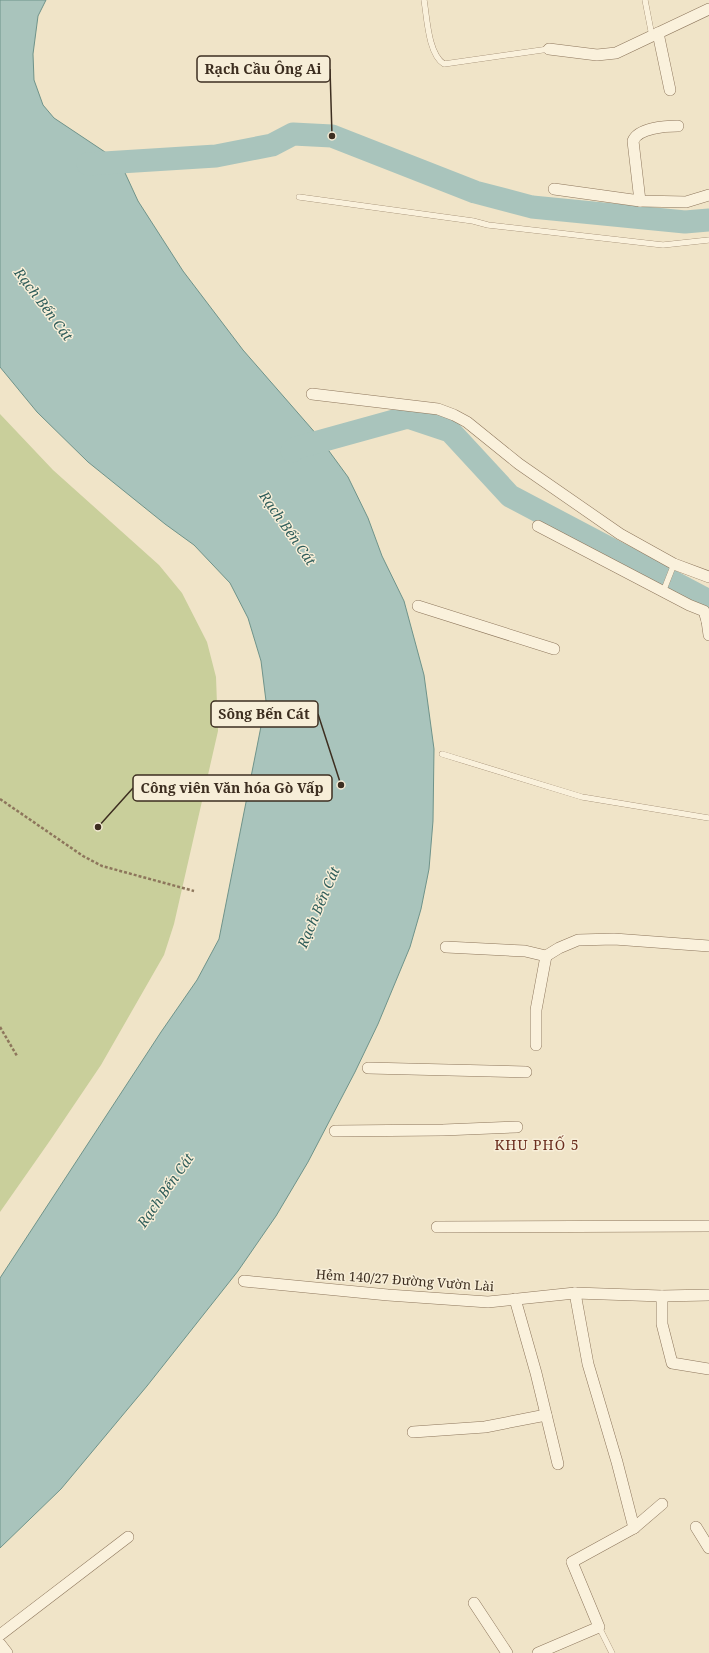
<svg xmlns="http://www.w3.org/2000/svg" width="709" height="1653" font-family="'Noto Serif',serif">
  <rect width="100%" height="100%" fill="#f0e4c8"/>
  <polygon fill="#c9cf9b" points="0,414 53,470 159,565 182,593 207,642 216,677 218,731 174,924 164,955 101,1065 49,1142 0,1212"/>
  <polygon fill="#a9c4bc" stroke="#6f938a" points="0,0 46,0 38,16 33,54 34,80 43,105 54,118 120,162 138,201 183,271 243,350 318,436 348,477 368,518 382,556 404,601 424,675 434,749 433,821 429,869 421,909 410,947 378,1024 355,1072 308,1162 276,1216 238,1271 147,1386 61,1489 0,1548 0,1278 161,1032 197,980 219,939 266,701 261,661 248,618 230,583 194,545 165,524 88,462 37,412 0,367"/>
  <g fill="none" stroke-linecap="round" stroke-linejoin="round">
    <g stroke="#a9c4bc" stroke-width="23">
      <polyline points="88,164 216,156 272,145 293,134 332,136 475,192 532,207 685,222 709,220"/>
      <polyline points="292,451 296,448 408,417 450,431 510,496 709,601"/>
    </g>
    <g stroke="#8d765c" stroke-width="6">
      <g id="lane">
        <path d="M424 0C427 17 428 54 444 64L549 49"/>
        <polyline points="645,0 652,36"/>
        <polyline points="299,197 473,221 488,225 663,245 709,240"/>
        <polyline points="663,592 674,564"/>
        <polyline points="442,754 582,797 709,818"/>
        <polyline points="599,1627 612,1653"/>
      </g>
    </g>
    <g stroke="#8d765c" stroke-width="12">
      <g id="street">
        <polyline points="658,33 670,90"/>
        <polyline points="549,49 597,55 616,53 709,9"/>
        <polyline points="554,189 640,201 686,202 709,195"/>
        <path d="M640 201 633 141C638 128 665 126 678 126"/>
        <polyline points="312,394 438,409 454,415 467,422 519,464 620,534 674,564 709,577"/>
        <polyline points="538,526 689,605 704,611 707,621"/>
        <polyline points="418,606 554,649"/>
        <polyline points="709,621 707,621 709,635"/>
        <polyline points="446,947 525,951 546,956 559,948 578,940 614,939 709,946"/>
        <polyline points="536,1045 536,1010 546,956"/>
        <polyline points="368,1068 526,1072"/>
        <polyline points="335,1131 443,1130 517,1127"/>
        <polyline points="437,1227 709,1226"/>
        <polyline points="244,1281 388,1295 488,1302 575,1293 662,1296 709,1295"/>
        <polyline points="662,1296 662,1324 672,1363 709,1369"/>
        <polyline points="515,1299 536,1373 558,1464"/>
        <polyline points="413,1432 485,1427 546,1415"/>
        <polyline points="696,1527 709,1548"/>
        <polyline points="634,1528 662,1504"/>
        <polyline points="474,1603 507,1653"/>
        <polyline points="0,1635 128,1537"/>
        <polyline points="0,1644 7,1653"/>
        <polyline points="538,1653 599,1627 572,1562 634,1528 617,1462 588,1364 575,1293"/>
      </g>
    </g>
    <g stroke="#8d765c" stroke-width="2.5" stroke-dasharray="3 2" stroke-linecap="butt">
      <polyline points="0,799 83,856 102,866 194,891"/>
      <polyline points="0,1027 17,1056"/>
    </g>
    <use href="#lane" stroke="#faf1dc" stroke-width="5.5"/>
    <use href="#street" stroke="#faf1dc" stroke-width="11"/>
  </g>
  <g text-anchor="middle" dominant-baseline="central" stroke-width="3" stroke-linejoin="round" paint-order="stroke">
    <g font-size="13" fill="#3d2e20" stroke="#f7eed8">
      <text transform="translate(405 1280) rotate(4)">Hẻm 140/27 Đường Vườn Lài</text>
    </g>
    <g font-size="14" font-style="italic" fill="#2f5d5a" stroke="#f7eed8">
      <text transform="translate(44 304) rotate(53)">Rạch Bến Cát</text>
      <text transform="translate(288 528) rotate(55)">Rạch Bến Cát</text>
      <text transform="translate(318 907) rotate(-67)">Rạch Bến Cát</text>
      <text transform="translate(165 1190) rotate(-55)">Rạch Bến Cát</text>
    </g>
    <g font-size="14" letter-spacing="1" fill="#6b2e1e" stroke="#f7eed8">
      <text x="537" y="1144">KHU PHỐ 5</text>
    </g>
  </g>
  <path fill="none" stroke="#3d2e20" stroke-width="1.5" d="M332 136L330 69M341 785L318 714M98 827L133 788"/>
  <g fill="#3d2e20" stroke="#f7eed8" stroke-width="1.5">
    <circle cx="332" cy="136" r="4"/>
    <circle cx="341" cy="785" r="4"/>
    <circle cx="98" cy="827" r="4"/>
  </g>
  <g fill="#f7eed8" stroke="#3d2e20" stroke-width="1.5">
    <rect x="197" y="56" width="133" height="26" rx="4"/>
    <rect x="211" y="701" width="107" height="26" rx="4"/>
    <rect x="133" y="775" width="199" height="26" rx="4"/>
  </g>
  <g font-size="14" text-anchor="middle" font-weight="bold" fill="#3d2e20">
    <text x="263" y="74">Rạch Cầu Ông Ai</text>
    <text x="264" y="719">Sông Bến Cát</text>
    <text x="232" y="793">Công viên Văn hóa Gò Vấp</text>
  </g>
</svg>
